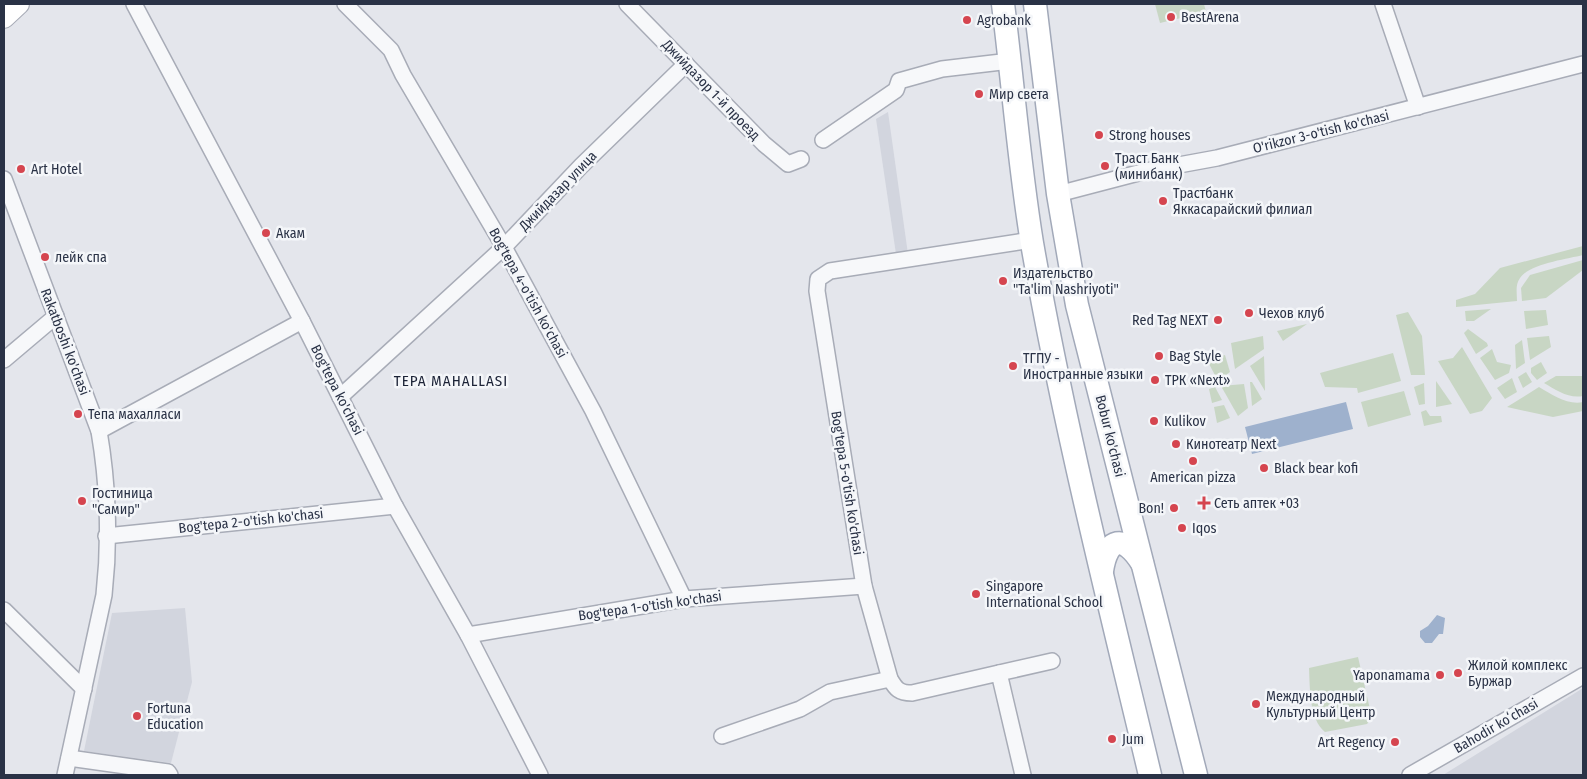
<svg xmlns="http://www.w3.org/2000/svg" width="1587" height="779" font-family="'Fira Sans Condensed',sans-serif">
  <rect width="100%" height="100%" fill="#e4e6ec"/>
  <g fill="#d2d5de">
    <polygon points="888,112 908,254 896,254 876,119"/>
    <polygon points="185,608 192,682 171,763 84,751 112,613"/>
    <polygon points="1583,688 1583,775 1443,775 1580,690"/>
  </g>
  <g fill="#c8d6c4">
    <polygon points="1155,4 1204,4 1206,12 1160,23"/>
    <path d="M1583 246V255C1567 259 1529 264 1520 278 1515 285 1517 293 1517 301L1456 307V300L1475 294 1500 268Z"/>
    <polygon points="1583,260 1583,270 1546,298 1522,301 1521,288 1530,275"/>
    <polygon points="1491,309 1474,321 1466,321 1465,311"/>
    <polygon points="1546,310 1548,325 1526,329 1524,311"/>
    <polygon points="1408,312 1422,336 1425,375 1411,375 1396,315"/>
    <polygon points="1307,324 1283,341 1277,331"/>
    <polygon points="1468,329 1487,343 1488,346 1476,354 1464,333"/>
    <polygon points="1263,336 1264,349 1235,369 1231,343"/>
    <polygon points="1549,336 1551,347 1530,360 1527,338"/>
    <polygon points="1522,340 1525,363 1516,369 1515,345"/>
    <polygon points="1462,347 1492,398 1482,411 1470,414 1438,361 1453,358"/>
    <polygon points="1492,349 1497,362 1511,365 1509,373 1495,380 1480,358"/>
    <polygon points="1393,353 1401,381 1358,393 1357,388 1325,387 1320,373"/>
    <polygon points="1225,355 1230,372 1218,381 1207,360"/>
    <polygon points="1264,356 1265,391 1250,366"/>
    <polygon points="1541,362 1547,373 1537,380 1531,373 1531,368"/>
    <polygon points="1526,372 1532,382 1523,388 1518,377"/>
    <path d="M1556 376H1583V396C1569 399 1556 390 1544 383Z"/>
    <polygon points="1512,378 1517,392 1505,399 1497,388"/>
    <polygon points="1436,381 1452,404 1436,407"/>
    <polygon points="1250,382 1252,382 1262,399 1252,406"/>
    <polygon points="1424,383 1425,404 1419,405 1414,387"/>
    <polygon points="1244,384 1248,408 1238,416 1221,386"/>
    <polygon points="1215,387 1222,400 1212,403 1209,389"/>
    <path d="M1539 387C1551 394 1569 406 1583 402V411L1553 417 1507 407Z"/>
    <polygon points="1404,391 1411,415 1368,427 1361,402"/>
    <polygon points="1224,405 1230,418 1217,423 1214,407"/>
    <polygon points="1426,410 1430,416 1441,416 1442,422 1424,426 1421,412"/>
    <path d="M1358 657 1372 718 1367 724 1325 732C1309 719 1310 688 1309 668Z"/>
  </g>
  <g fill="#9eb1cd">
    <polygon points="1346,402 1353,429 1252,454 1245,427"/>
    <polygon points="1437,615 1445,618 1443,634 1439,634 1432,643 1425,643 1420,637 1420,631 1428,626"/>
  </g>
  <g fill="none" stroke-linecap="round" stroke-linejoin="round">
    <g stroke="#a8acb7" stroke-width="18">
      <g id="street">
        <polyline points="134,4 302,321 395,506 468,635 540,775"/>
        <polyline points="345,4 391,50 403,75 504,247 593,411 684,599"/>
        <polyline points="627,4 764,144 788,164 801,159"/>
        <polyline points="1383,4 1418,107"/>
        <polyline points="823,140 896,90 899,81 942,69 1010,61"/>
        <path d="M4 179 99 431C108 484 110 541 104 595L65 775"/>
        <polyline points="1058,194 1146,171 1217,158 1583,64"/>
        <polyline points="4,360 56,316"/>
        <polyline points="340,397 504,247 581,166 686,64"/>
        <polyline points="99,431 302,321"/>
        <polyline points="106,536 395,506"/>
        <polyline points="4,610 84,689"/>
        <polyline points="468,635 684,599 864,586"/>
        <polyline points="999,673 1052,661"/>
        <polyline points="722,736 800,709 830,692 890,679"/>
        <polyline points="69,758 168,772 170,775"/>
        <path d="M1023 775 999 673 912 693C899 693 896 689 890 679L864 586 817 291 818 279 830 271 1032 240"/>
        <polyline points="1410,775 1583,676"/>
      </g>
    </g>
    <g stroke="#a8acb7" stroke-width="22">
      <polyline id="secondary" points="4,18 19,4"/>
    </g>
    <g stroke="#a2a9b9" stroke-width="25">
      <g id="primary">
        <path d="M1003 4C1013 83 1019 164 1032 243 1063 422 1108 599 1150 775"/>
        <polyline points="1035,4 1058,194 1077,305 1196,775"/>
        <path d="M1102 571C1107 537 1124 534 1142 563"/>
      </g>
    </g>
    <use href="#street" stroke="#f7f8fa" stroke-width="15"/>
    <use href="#secondary" stroke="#fff" stroke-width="20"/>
    <use href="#primary" stroke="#fff" stroke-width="22"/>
  </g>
  <g fill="#d5454f" stroke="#f4f6f9" stroke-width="2">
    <circle cx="1171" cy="17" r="5"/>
    <circle cx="967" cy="20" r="5"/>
    <circle cx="979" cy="94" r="5"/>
    <circle cx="1099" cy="135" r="5"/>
    <circle cx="1105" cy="166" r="5"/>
    <circle cx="21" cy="169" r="5"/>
    <circle cx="1163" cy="201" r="5"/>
    <circle cx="266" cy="233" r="5"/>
    <circle cx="45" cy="257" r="5"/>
    <circle cx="1003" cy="281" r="5"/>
    <circle cx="1249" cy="313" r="5"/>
    <circle cx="1218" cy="320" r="5"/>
    <circle cx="1159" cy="356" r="5"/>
    <circle cx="1013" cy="366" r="5"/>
    <circle cx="1155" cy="380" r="5"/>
    <circle cx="78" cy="414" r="5"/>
    <circle cx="1154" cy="421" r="5"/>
    <circle cx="1176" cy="444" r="5"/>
    <circle cx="1193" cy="461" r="5"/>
    <circle cx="1264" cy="468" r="5"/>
    <circle cx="82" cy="501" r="5"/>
    <path d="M1201.5 495.5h5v5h5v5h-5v5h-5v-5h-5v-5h5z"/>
    <circle cx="1174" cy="508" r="5"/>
    <circle cx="1182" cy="528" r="5"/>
    <circle cx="976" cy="594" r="5"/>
    <circle cx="1458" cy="673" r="5"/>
    <circle cx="1440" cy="675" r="5"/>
    <circle cx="1256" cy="704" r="5"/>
    <circle cx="137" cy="716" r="5"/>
    <circle cx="1112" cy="739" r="5"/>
    <circle cx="1395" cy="742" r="5"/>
  </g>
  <g text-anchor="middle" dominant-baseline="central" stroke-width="5" stroke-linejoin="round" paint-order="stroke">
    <g font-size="14" fill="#2a3246" stroke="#f4f6f9" text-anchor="start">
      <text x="1181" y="17">BestArena</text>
      <text x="977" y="20">Agrobank</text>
      <text x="989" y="94">Мир света</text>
      <text x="1109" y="135">Strong houses</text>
      <text x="1115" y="158">Траст Банк<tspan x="1115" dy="16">(минибанк)</tspan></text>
      <text x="31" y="169">Art Hotel</text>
      <text x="1173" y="193">Трастбанк<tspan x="1173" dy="16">Яккасарайский филиал</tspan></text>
      <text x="276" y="233">Акам</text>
      <text x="55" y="257">лейк спа</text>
      <text x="1013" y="273">Издательство<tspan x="1013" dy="16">"Ta'lim Nashriyoti"</tspan></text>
      <text x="1259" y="313">Чехов клуб</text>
      <text x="1208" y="320" text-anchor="end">Red Tag NEXT</text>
      <text x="1169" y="356">Bag Style</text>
      <text x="1023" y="358">ТГПУ -<tspan x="1023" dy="16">Иностранные языки</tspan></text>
      <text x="1165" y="380">ТРК «Next»</text>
      <text x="88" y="414">Тепа махалласи</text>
      <text x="1164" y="421">Kulikov</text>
      <text x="1186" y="444">Кинотеатр Next</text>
      <text x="1274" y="468">Black bear kofi</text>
      <text x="1193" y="477" text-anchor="middle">American pizza</text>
      <text x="92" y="493">Гостиница<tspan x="92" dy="16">"Самир"</tspan></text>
      <text x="1214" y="503">Сеть аптек +03</text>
      <text x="1164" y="508" text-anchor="end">Bon!</text>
      <text x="1192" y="528">Iqos</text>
      <text x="986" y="586">Singapore<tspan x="986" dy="16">International School</tspan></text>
      <text x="1468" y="665">Жилой комплекс<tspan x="1468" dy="16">Буржар</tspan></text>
      <text x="1430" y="675" text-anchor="end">Yaponamama</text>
      <text x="1266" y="696">Международный<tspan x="1266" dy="16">Культурный Центр</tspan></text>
      <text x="147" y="708">Fortuna<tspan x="147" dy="16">Education</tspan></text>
      <text x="1122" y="739">Jum</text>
      <text x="1385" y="742" text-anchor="end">Art Regency</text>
    </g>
    <g font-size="14" fill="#2a3246" stroke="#f4f6f9">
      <text transform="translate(711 90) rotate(46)">Джийдазор 1-й проезд</text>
      <text transform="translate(1321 132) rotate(-14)">O'rikzor 3-o'tish ko'chasi</text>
      <text transform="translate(558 191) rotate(-46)">Джийдазар улица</text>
      <text transform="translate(528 293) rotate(61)">Bog'tepa 4-o'tish ko'chasi</text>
      <text transform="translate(65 342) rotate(69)">Rakatboshi ko'chasi</text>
      <text transform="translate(337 390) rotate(63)">Bog'tepa ko'chasi</text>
      <text transform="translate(1110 436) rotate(76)">Bobur ko'chasi</text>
      <text transform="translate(847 483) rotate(81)">Bog'tepa 5-o'tish ko'chasi</text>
      <text transform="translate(251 521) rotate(-6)">Bog'tepa 2-o'tish ko'chasi</text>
      <text transform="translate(650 606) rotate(-8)">Bog'tepa 1-o'tish ko'chasi</text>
      <text transform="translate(1496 726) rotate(-30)">Bahodir koʻchasi</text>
    </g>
    <g font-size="15" letter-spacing="1" fill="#1c2337" stroke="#f4f6f9">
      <text x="451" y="381">TEPA MAHALLASI</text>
    </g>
  </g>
  <rect width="1587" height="779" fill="none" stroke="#2a3246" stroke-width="10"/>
</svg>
